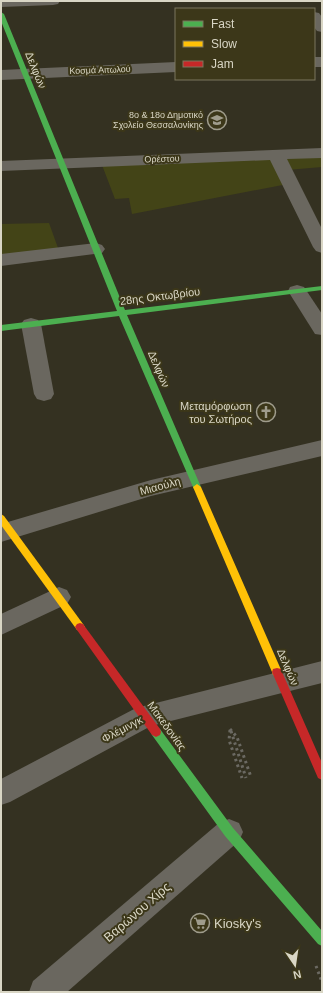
<svg xmlns="http://www.w3.org/2000/svg" width="323" height="993" font-family="Helvetica,sans-serif">
  <rect width="100%" height="100%" fill="#343121"/>
  <g fill="#434417">
    <polygon points="322,156 322,167 287,170 293,183 132,214 129,198 115,199 102,165"/>
    <polygon points="49,223 58,248 1,258 1,224"/>
  </g>
  <g fill="none" stroke-linecap="round" stroke-linejoin="round">
    <g stroke="#6b6962" stroke-width="3" stroke-dasharray="2.5 3.5" stroke-linecap="butt">
      <polyline points="230,729 237,737 251,777"/>
      <polyline points="230,730 229,740 242,778"/>
      <polyline points="231,731 246,778"/>
      <polyline points="316,966 322,982"/>
    </g>
    <g fill="#6a675f" fill-rule="evenodd">
      <polygon points="1,1 60,1 58,4 53,5 1,7"/>
      <polygon points="314,12 319,13 322,17 322,32 317,31 314,27"/>
      <rect x="314" y="57" width="8" height="10"/>
      <polygon points="176,62 176,72 1,80 1,70"/>
      <polygon points="322,148 322,158 287,159 322,229 322,253 316,251 313,247 270,160 1,171 1,161"/>
      <polygon points="96,243 102,245 105,249 102,253 1,266 1,254"/>
      <polygon points="297,285 304,287 322,314 322,335 315,334 288,291 290,287"/>
      <polygon points="31,318 38,320 41,324 54,394 51,399 44,401 37,399 34,394 21,324 24,320"/>
      <polygon points="322,440 322,456 151,496 1,542 1,524 151,480"/>
      <polygon points="59,587 67,590 71,597 67,604 1,635 1,614"/>
      <polygon points="322,661 322,683 151,726 10,802 1,805 1,779 136,708"/>
      <polygon points="229,819 239,823 243,832 239,841 67,992 29,992 33,981 219,823"/>
    </g>
    <g fill="#4caf50" fill-rule="evenodd">
      <polygon points="1,12 4,14 125,310 322,286 322,290 127,315 201,487 200,489 194,489 193,487 119,316 1,331 1,325 117,311 1,21"/>
      <polygon points="156,727 160,729 233,828 322,931 322,946 318,944 225,836 152,735 151,732 152,729"/>
    </g>
    <g fill="#ffc107" fill-rule="evenodd">
      <polygon points="197,484 201,487 282,672 281,675 277,676 273,675 272,672 193,487"/>
      <polygon points="1,514 4,516 83,624 85,627 83,630 80,631 77,630 1,525"/>
    </g>
    <g fill="#c62828" fill-rule="evenodd">
      <polygon points="80,623 83,624 160,729 161,732 160,735 156,737 152,735 77,630 75,627 77,624"/>
      <polygon points="277,668 281,669 282,672 322,763 322,780 318,778 272,672 273,669"/>
    </g>
  </g>
  <defs>
    <g id="school-ring" transform="scale(1)"><circle r="9.5" fill="#3c3719" stroke="#9f9c8c" stroke-width="1.5"/><path d="M0-5L7-2L0 1L-7-2ZM-4 1L0 2.5L4 1V4Q0 6-4 4Z" fill="#9f9c8c"/></g>
    <g id="church-ring" transform="scale(1)"><circle r="9.5" fill="#3c3719" stroke="#9f9c8c" stroke-width="1.5"/><path d="M-1.2-6h2.4v3.5h3.3v2.4h-3.3V6h-2.4V-.1h-3.3v-2.4h3.3Z" fill="#9f9c8c"/></g>
    <g id="supermarket-ring" transform="scale(1)"><circle r="9.5" fill="#3c3719" stroke="#9f9c8c" stroke-width="1.5"/><path d="M-6-5.5h2.5l.6 2H6L4.5 2H-2.5L-4.4-4H-6ZM-1.5 3.2a1.3 1.3 0 1 0 .1 0ZM3 3.2a1.3 1.3 0 1 0 .1 0Z" fill="#9f9c8c"/></g>
  </defs>
  <g fill-rule="evenodd">
    <use href="#school-ring" x="217" y="120"/>
    <use href="#church-ring" x="266" y="412"/>
    <use href="#supermarket-ring" x="200" y="923"/>
  </g>
  <g text-anchor="middle" dominant-baseline="central" stroke-width="4" stroke-linejoin="round" paint-order="stroke">
    <g font-size="9" fill="#d9d6c5" stroke="#3c3719">
      <text transform="translate(100 70) rotate(-2)">Κοσμά Αιτωλού</text>
      <text transform="translate(162 159) rotate(-2)">Ορέστου</text>
    </g>
    <g font-size="9" fill="#d9d6c5" stroke="#3c3719" text-anchor="end">
      <text x="203" y="115">8ο &amp; 18ο Δημοτικό<tspan x="203" dy="10">Σχολείο Θεσσαλονίκης</tspan></text>
    </g>
    <g font-size="11" fill="#d9d6c5" stroke="#3c3719">
      <text transform="translate(36 70) rotate(68)">Δελφών</text>
      <text transform="translate(160 296) rotate(-7)">28ης Οκτωβρίου</text>
      <text transform="translate(159 369) rotate(67)">Δελφών</text>
      <text transform="translate(160 486) rotate(-15)">Μιαούλη</text>
      <text transform="translate(288 667) rotate(67)">Δελφών</text>
      <text transform="translate(167 726) rotate(54)">Μακεδονίας</text>
      <text transform="translate(122 729) rotate(-28)">Φλέμινγκ</text>
    </g>
    <g font-size="11" fill="#d9d6c5" stroke="#3c3719" text-anchor="end">
      <text x="252" y="406">Μεταμόρφωση<tspan x="252" dy="13">του Σωτήρος</tspan></text>
    </g>
    <g font-size="13" fill="#d9d6c5" stroke="#3c3719">
      <text transform="translate(137 912) rotate(-41)">Βαρώνου Χίρς</text>
    </g>
    <g font-size="13" fill="#d9d6c5" stroke="#3c3719" text-anchor="start">
      <text x="214" y="923">Kiosky's</text>
    </g>
  </g>
  <rect width="323" height="993" fill="none" stroke="#d9d6c5" stroke-width="4"/>
  <rect x="175" y="8" width="140" height="72" fill="#3c3719" stroke="#7b775e"/>
  <rect x="183" y="21" width="20" height="6" fill="#4caf50" stroke="#7b775e"/>
  <text x="211" y="28" font-size="12" fill="#d9d6c5">Fast</text>
  <rect x="183" y="41" width="20" height="6" fill="#ffc107" stroke="#7b775e"/>
  <text x="211" y="48" font-size="12" fill="#d9d6c5">Slow</text>
  <rect x="183" y="61" width="20" height="6" fill="#c62828" stroke="#7b775e"/>
  <text x="211" y="68" font-size="12" fill="#d9d6c5">Jam</text>
  <g transform="translate(295 965) rotate(167)" stroke="#3c3719" stroke-width="3" paint-order="stroke">
  <path d="M0-3L7 15L0 10L-7 15Z" fill="#d9d6c5"/>
  <text y="-6" font-size="11" font-weight="bold" text-anchor="middle" fill="#d9d6c5">N</text>
  </g>
</svg>
